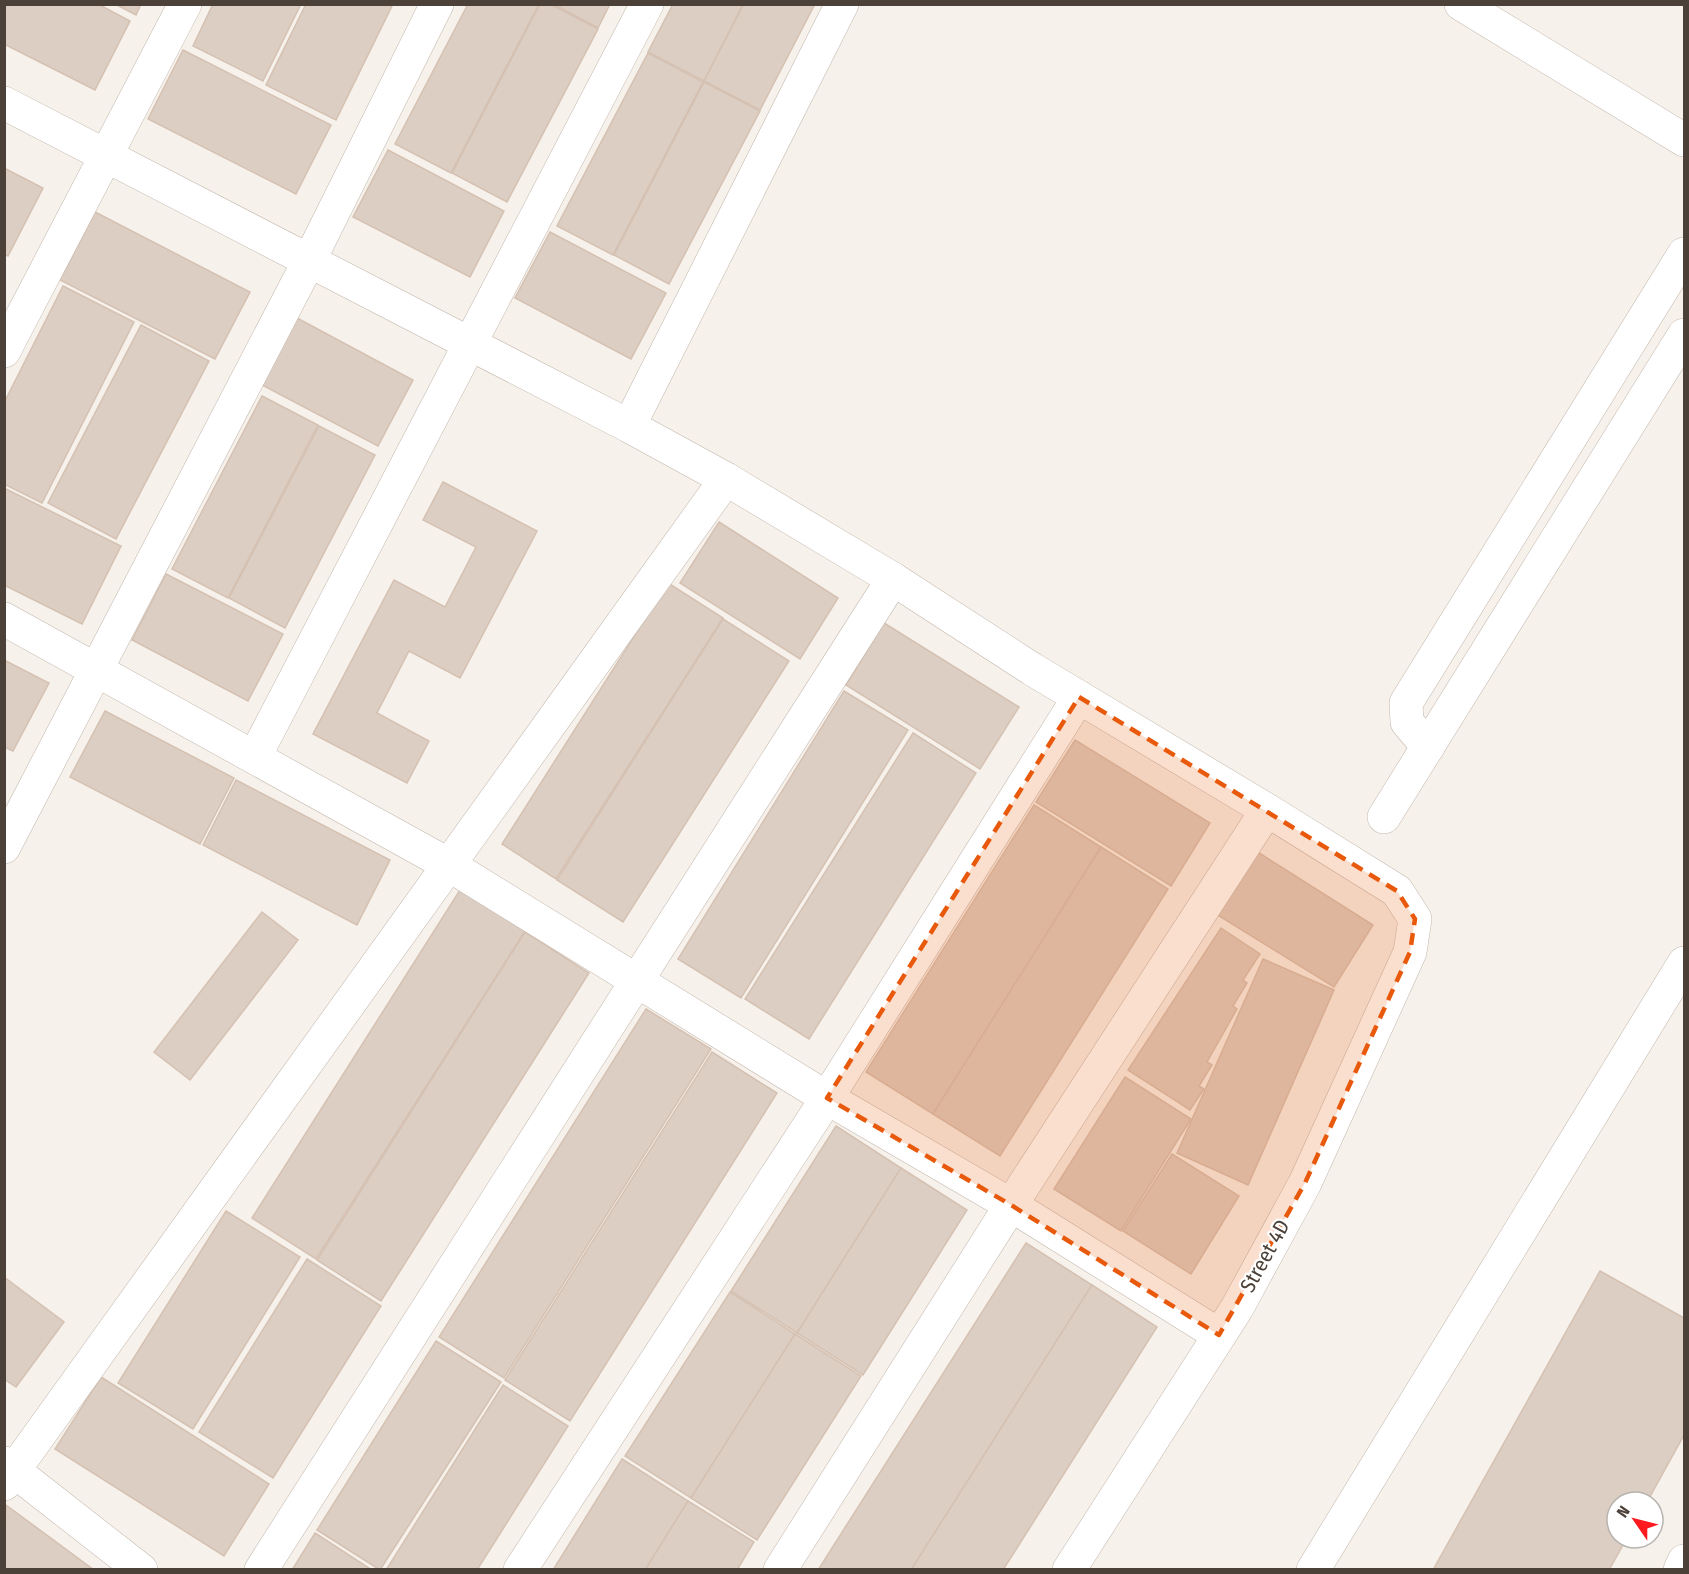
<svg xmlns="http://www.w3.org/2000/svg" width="1689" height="1574" font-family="'Fira Sans Condensed',sans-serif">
  <rect width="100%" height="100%" fill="#f7f1eb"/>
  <g fill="#dccec3" stroke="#d5c1b2" stroke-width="1.5">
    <polygon points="4,4 98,4 130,21 95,90 4,44"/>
    <polygon points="115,4 141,4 136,15"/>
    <polygon points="213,4 301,4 263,81 193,46"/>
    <polygon points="306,4 393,4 336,120 266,85"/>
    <polygon points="468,4 539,4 451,173 395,144"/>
    <polygon points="540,4 550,4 598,29 507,202 452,173"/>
    <polygon points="553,4 610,4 598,28"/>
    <polygon points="673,4 743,4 704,81 648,52"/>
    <polygon points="744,4 815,4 760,110 704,81"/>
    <polygon points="183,50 331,125 296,194 148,119"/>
    <polygon points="648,53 703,82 613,255 557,226"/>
    <polygon points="704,82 760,111 669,284 614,255"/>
    <polygon points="388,150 504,211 470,277 353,217"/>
    <polygon points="4,168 43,188 8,256 4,254"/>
    <polygon points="95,212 250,292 215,359 60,280"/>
    <polygon points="550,232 666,293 631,359 515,298"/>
    <polygon points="63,286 134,322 42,503 4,484 4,403"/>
    <polygon points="297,318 413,380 378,446 262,385"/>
    <polygon points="141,325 209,361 116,539 48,503"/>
    <polygon points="262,396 318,425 228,598 172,569"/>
    <polygon points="319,426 375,455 285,628 229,598"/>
    <polygon points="443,482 537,531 460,678 409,651 377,713 429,741 407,783 313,734 394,580 445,607 476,547 423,520"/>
    <polygon points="4,488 121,546 82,624 4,585"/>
    <polygon points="719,522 838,598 800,659 680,583"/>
    <polygon points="166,574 283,634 248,701 132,640"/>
    <polygon points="668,583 723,618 556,879 502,844"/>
    <polygon points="723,619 789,661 623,922 557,880"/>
    <polygon points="884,623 1019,707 980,769 846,685"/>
    <polygon points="4,660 49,683 13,751 4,747"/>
    <polygon points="844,691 908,730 741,998 678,959"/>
    <polygon points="105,711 234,778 200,844 70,777"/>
    <polygon points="913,733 976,773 809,1039 745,999"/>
    <polygon points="1075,740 1210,823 1171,886 1036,802"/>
    <polygon points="236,780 390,860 357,925 203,845"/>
    <polygon points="1034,805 1101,847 933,1114 866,1072"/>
    <polygon points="1101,847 1168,889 1000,1156 933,1114"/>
    <polygon points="1256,851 1373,925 1334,987 1216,914"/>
    <polygon points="460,890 525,931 316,1259 252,1218"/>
    <polygon points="262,912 298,940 190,1080 154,1052"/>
    <polygon points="1221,928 1260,954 1243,980 1247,983 1233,1006 1237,1009 1207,1062 1212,1065 1199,1086 1204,1089 1190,1110 1128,1070"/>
    <polygon points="525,932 589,973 381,1301 317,1260"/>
    <polygon points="1263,959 1334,990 1248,1185 1177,1153"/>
    <polygon points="646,1009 711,1049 504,1378 439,1337"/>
    <polygon points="712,1052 777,1093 570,1421 505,1380"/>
    <polygon points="1125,1077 1191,1119 1121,1231 1054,1189"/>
    <polygon points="836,1126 901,1168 797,1333 731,1291"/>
    <polygon points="1172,1154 1239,1196 1191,1274 1123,1231"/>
    <polygon points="901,1168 967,1210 863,1375 797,1333"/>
    <polygon points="226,1211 300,1257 193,1429 118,1383"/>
    <polygon points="1026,1243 1092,1285 911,1570 818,1570"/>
    <polygon points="307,1259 381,1306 273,1478 199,1432"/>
    <polygon points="1600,1271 1684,1318 1684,1435 1647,1502 1617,1502 1617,1538 1627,1538 1609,1570 1433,1570"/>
    <polygon points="4,1277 64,1322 16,1387 4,1379"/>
    <polygon points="1092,1285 1157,1327 1003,1570 911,1570"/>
    <polygon points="730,1292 795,1334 691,1498 625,1456"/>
    <polygon points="795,1334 861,1376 757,1540 691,1498"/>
    <polygon points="436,1341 501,1382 380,1570 317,1530"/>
    <polygon points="101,1377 269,1484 224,1556 55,1449"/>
    <polygon points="503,1385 568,1426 477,1570 386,1570"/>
    <polygon points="622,1459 688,1501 645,1570 553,1570"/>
    <polygon points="688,1501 754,1542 737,1570 645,1570"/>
    <polygon points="6,1505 94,1570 4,1570"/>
    <polygon points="315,1533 372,1570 292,1570"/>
  </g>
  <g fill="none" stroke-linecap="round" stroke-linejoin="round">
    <g stroke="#c3b7ad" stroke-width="34">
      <g id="minor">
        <polyline points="1461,4 1684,140"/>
        <polyline points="4,103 629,426 726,479 893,579 1032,669 1267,810 1397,891 1415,919 1410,952 1305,1183 1237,1308 1069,1570"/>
        <polyline points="4,351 185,4"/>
        <polyline points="629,426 842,4"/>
        <polyline points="4,619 449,865 827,1098 1011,1205 1219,1335"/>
        <polyline points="1428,747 1407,722 1406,703 1684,254"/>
        <polyline points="255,756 647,4"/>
        <polyline points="1384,817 1684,335"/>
        <polyline points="4,847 309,261 437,4"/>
        <polyline points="4,1463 141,1570"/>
        <polyline points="4,1484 726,479"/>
        <polyline points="261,1570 893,579"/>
        <polyline points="520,1570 827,1098 1079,697"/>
        <polyline points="780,1570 1011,1205 1267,810"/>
        <polyline points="1313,1570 1684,963"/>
        <polyline points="1680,1570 1684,1561"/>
      </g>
    </g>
    <use href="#minor" stroke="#fff" stroke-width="33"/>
  </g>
  <path fill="#e8590c" fill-opacity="0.2" stroke="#e8590c" stroke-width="4.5" stroke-dasharray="12 8" stroke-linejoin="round" d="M1079 697 1397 891 1415 919 1410 952 1305 1183 1219 1335 1011 1205 827 1098Z"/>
  <g text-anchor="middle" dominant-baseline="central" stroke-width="4.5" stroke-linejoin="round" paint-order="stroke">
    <g font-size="21" fill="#4c4138" stroke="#fff">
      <text transform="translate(1265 1256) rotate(-61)">Street 4D</text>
    </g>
  </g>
  <rect width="1689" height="1574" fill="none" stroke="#4c4138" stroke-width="12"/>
  <g transform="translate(1635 1520) rotate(305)"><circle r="28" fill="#ffffff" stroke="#b7b3af" stroke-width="1.5"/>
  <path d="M0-4.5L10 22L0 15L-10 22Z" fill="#ff1a20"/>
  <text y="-9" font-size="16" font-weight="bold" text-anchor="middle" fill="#4c4138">N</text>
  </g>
</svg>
